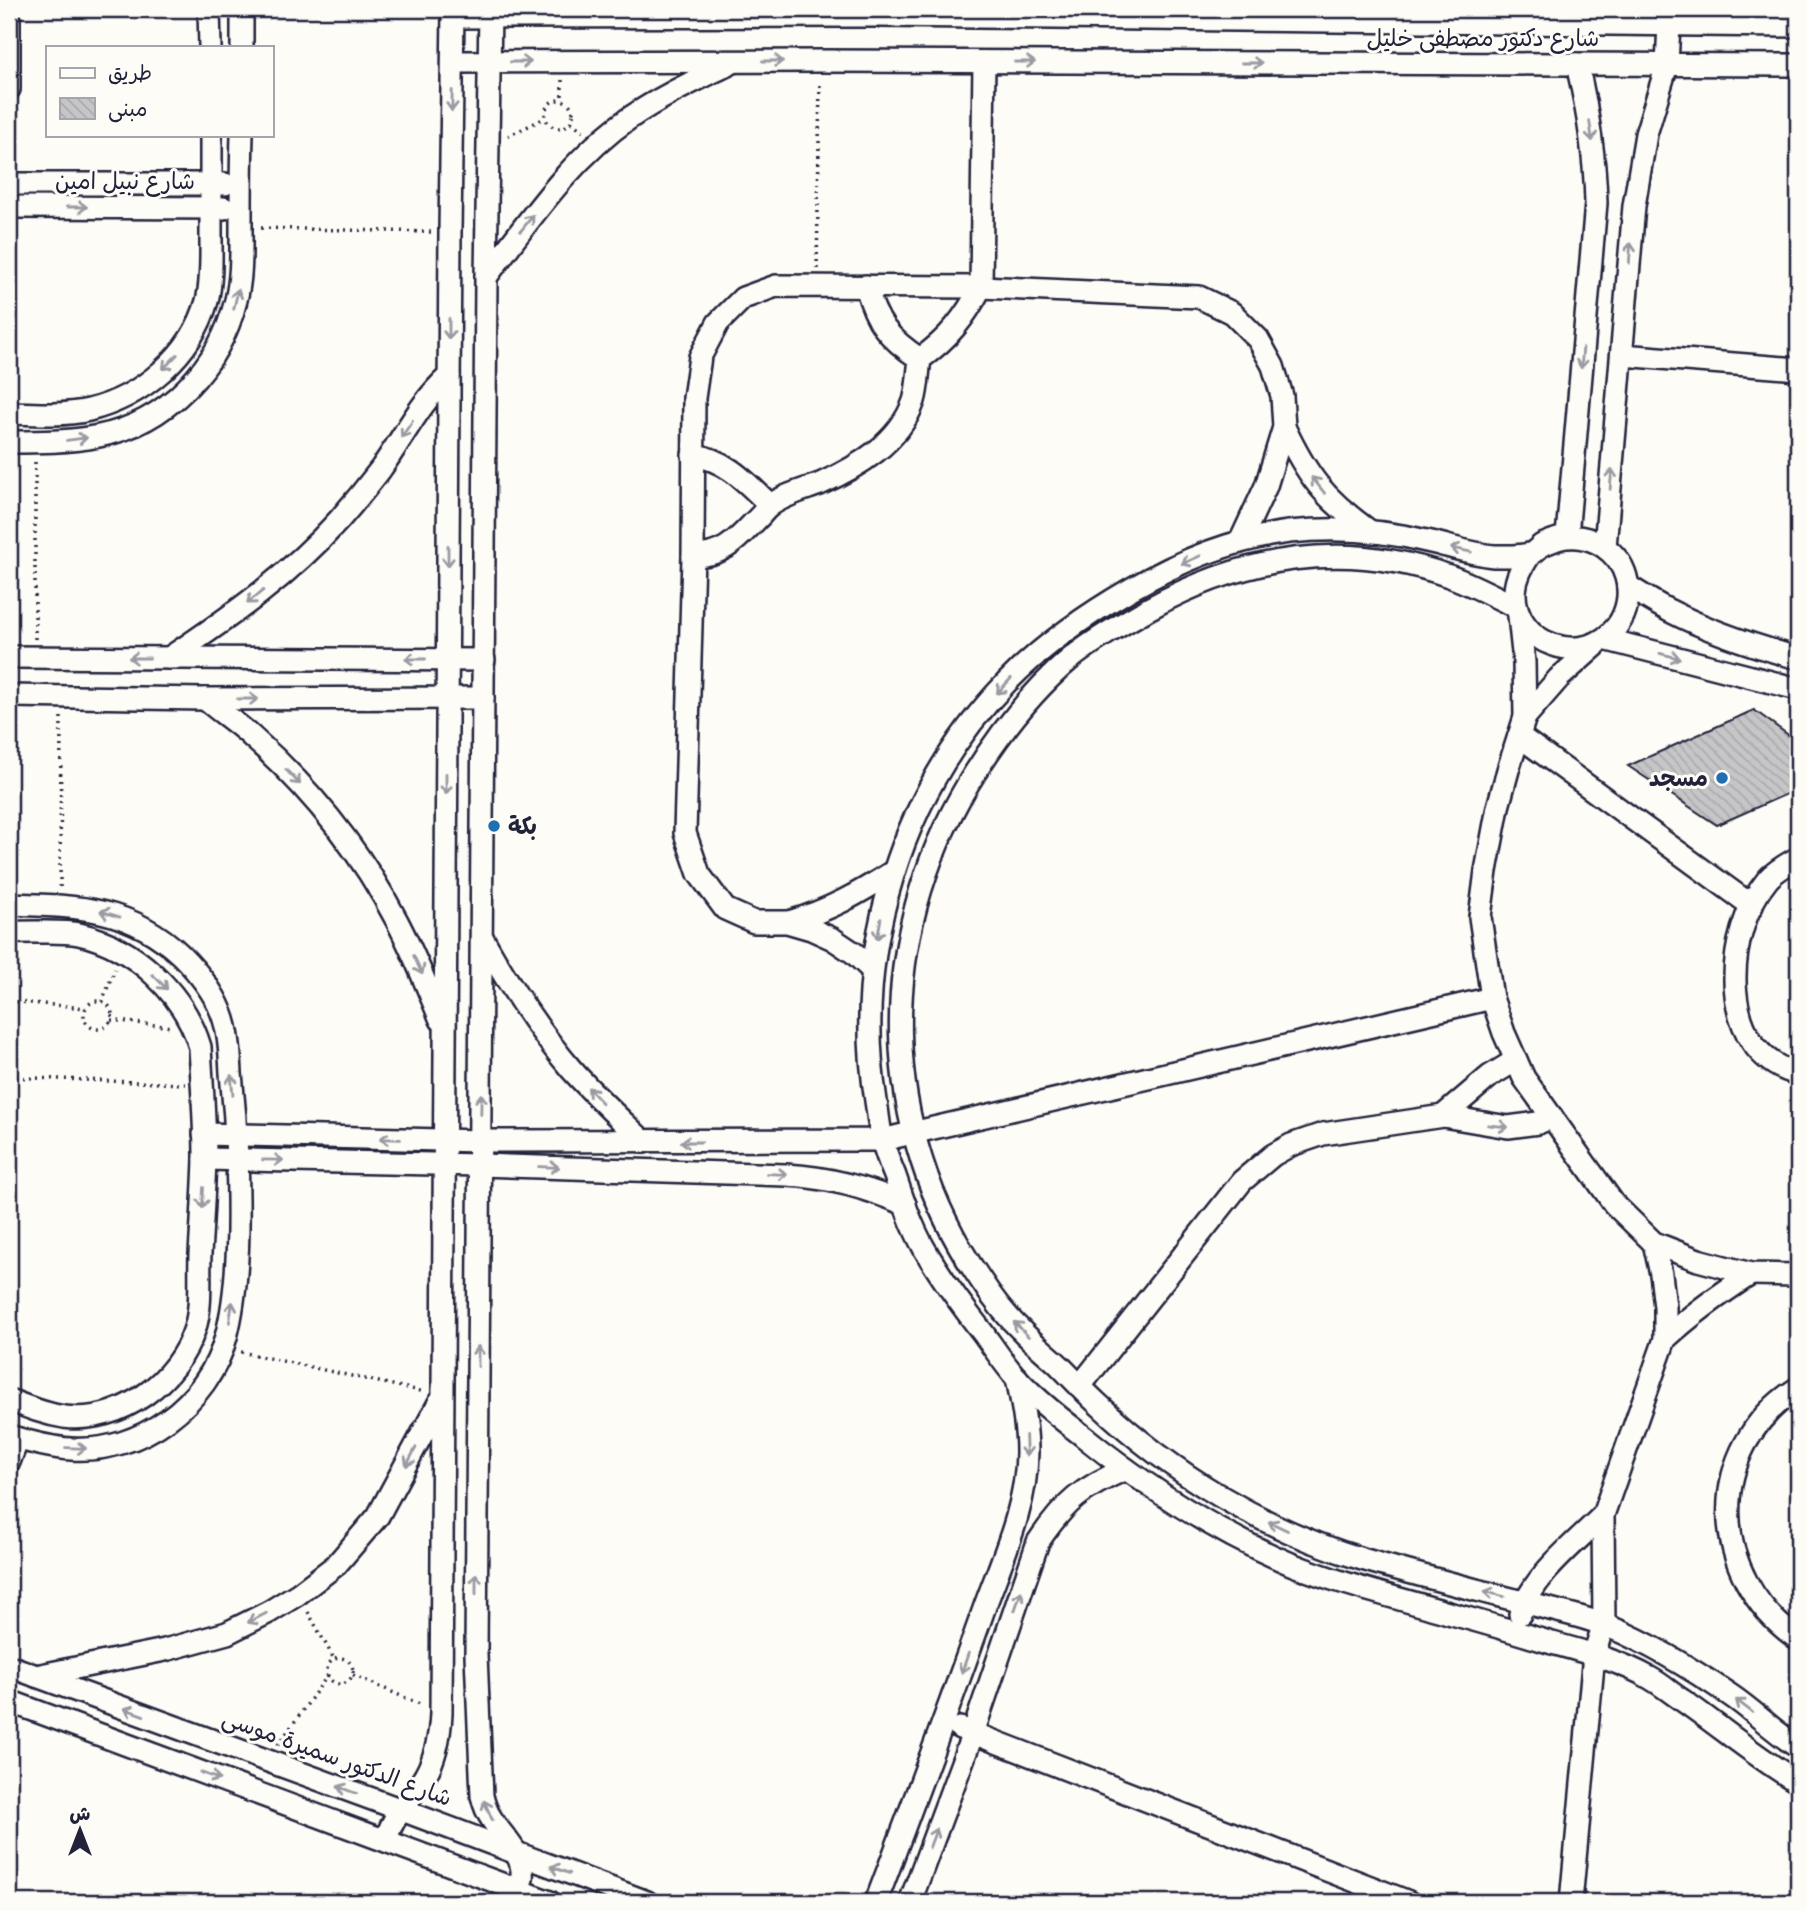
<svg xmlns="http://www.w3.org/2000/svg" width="1807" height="1911" font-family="Sriracha,'Playpen Sans Arabic',sans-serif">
  <defs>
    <pattern id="building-back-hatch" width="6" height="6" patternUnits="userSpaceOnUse" patternTransform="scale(1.75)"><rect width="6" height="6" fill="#c6c6c8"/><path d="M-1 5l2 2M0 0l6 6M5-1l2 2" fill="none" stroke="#aaaaad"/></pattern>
  </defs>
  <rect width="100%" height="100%" fill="#fdfcf7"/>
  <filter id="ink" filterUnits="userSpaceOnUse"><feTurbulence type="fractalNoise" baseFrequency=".0143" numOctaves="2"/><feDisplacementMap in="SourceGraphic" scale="14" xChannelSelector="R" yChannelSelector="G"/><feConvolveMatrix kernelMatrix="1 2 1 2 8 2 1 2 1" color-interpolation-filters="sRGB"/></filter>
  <g filter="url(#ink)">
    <polygon fill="url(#building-back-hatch)" stroke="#22223b" stroke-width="2" points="1754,710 1798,742 1798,789 1717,825 1628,766"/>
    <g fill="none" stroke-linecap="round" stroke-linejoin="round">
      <g stroke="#22223b" stroke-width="26">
        <g id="street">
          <polyline points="209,9 210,47"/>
          <path d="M490 9 486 277 476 1655 482 1796C484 1804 486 1811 491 1818 502 1837 525 1854 522 1879L513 1888 529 1902"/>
          <polyline points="453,17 877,16 1798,26"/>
          <polyline points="242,47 242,9"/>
          <polyline points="453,62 820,61 1798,65"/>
          <polyline points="9,89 9,9"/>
          <polyline points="9,184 225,184"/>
          <polyline points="9,207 224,208"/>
          <path d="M486 277C529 221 571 158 631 117 662 96 697 80 731 63"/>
          <path d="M866 286C876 323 888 338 920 359"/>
          <polyline points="1622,355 1798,369"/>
          <path d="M9 413C35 414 63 416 89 410 142 397 192 355 207 301 212 281 211 258 211 237 211 203 211 169 211 135"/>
          <path d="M1284 427C1307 476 1324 498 1368 530"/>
          <path d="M9 442C39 442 69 442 99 436 167 423 220 366 236 300 242 276 241 250 241 226 241 195 241 165 242 135"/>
          <path d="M693 455C726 459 747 483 770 505"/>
          <path d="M1567 536 1596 203C1595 155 1588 111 1577 64"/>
          <polyline points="1605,547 1634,206 1646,134 1667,65 1669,24"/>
          <path d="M693 556C726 556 738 538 759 517 763 513 766 508 771 505 784 495 804 490 820 484 858 467 899 443 914 401 918 388 918 372 920 359 948 339 965 318 981 287L984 62"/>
          <path d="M1529 556C1522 567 1516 577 1515 591 1513 645 1585 669 1617 626 1627 613 1631 594 1626 577 1619 552 1593 534 1567 537 1561 537 1547 543 1542 545 1539 547 1536 551 1532 553 1522 557 1505 556 1494 556 1472 554 1452 547 1431 542 1384 530 1337 527 1289 532 1234 539 1179 561 1131 589 1086 615 1043 645 1007 682 901 791 852 951 876 1101 878 1113 879 1127 882 1139 885 1151 890 1164 895 1176 903 1200 911 1225 924 1248 941 1278 962 1306 983 1333 993 1347 1003 1362 1014 1375 1031 1395 1061 1419 1082 1435 1146 1487 1215 1532 1291 1564 1343 1585 1399 1598 1452 1614 1486 1623 1519 1633 1552 1643 1585 1652 1620 1661 1650 1678 1661 1684 1671 1693 1682 1700 1721 1727 1757 1758 1798 1782"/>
          <path d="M1628 586C1642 595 1656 604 1670 611 1711 632 1754 646 1798 658"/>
          <path d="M1516 607C1494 596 1472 584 1449 576 1346 539 1244 556 1150 608 1122 624 1094 640 1069 660 1028 695 996 738 968 784 875 939 877 1129 980 1279 991 1296 1005 1315 1020 1329 1032 1342 1046 1353 1059 1365 1072 1378 1084 1391 1097 1403 1172 1474 1263 1529 1362 1559 1417 1575 1472 1589 1527 1603 1554 1611 1584 1616 1610 1627 1653 1645 1692 1669 1730 1695 1754 1711 1774 1732 1798 1747"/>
          <polyline points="1519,616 1524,662 1525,717 1508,770 1498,807 1486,871 1480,917 1492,998 1504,1033 1524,1078 1614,1204 1654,1243 1698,1260 1751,1274 1798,1275"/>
          <polyline points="1604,639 1798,689"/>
          <polyline points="9,657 484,660"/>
          <path d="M169 658C230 617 290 575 339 520 353 504 367 487 380 470 403 438 420 402 449 376"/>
          <polyline points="9,696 205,699 483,698"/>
          <path d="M205 699C220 712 237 723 251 736 310 788 361 852 397 921 414 953 427 987 441 1020"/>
          <polyline points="1525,717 1559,678 1595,646"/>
          <polyline points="1519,736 1752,906"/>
          <path d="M1798 858C1789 863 1775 871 1768 879 1723 933 1716 1053 1798 1074"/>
          <path d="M9 904C75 906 130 906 181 955 197 971 213 991 221 1011 229 1030 230 1052 231 1073 234 1101 236 1129 237 1158 239 1212 240 1285 226 1337 209 1403 139 1454 71 1449 50 1448 29 1442 9 1436"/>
          <path d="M789 922C830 910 858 894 894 871"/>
          <path d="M9 932C28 933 61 930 79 934 134 946 184 993 200 1047 202 1084 205 1121 205 1158 204 1190 202 1222 200 1254 199 1278 202 1305 195 1328 178 1381 121 1424 64 1417 44 1414 27 1407 9 1400"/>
          <path d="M483 939C509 985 537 1029 571 1069 594 1095 619 1118 644 1142"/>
          <polyline points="872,970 854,953 833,939 811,929 787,922 754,922 725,909 699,874 685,833 693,556 694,398 700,357 718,323 743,298 776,286 981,287 1199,297 1232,313 1258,339 1273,366 1282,396 1284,427 1266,486 1240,542"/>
          <polyline points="1443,1116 1490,1076 1516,1060"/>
          <polyline points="204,1134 480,1141 882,1140 1492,998"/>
          <path d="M205 1159 480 1165 786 1175C829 1177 866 1188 905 1204"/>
          <path d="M1665 1339C1692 1314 1720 1294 1751 1274"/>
          <polyline points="1080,1386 1242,1181 1273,1155 1291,1145 1323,1134 1443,1116 1508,1127 1538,1123 1552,1117"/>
          <path d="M1798 1388C1703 1448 1708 1577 1798 1639"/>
          <polyline points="9,1462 18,1439"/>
          <path d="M1520 1614C1536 1572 1573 1546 1603 1515"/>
          <polyline points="9,1666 402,1810 647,1902"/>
          <polyline points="36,1676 165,1650 227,1633 269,1612 298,1594 336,1565 378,1516 440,1401"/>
          <polyline points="9,1701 550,1902"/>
          <polyline points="960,1728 1409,1902"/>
          <path d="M387 1841C387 1822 414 1795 425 1776 436 1757 440 1735 441 1713L450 232 453 9"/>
          <path d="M876 1902C913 1804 950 1706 985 1606 1003 1557 1027 1505 1027 1452 1027 1427 1022 1403 1017 1378"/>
          <path d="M910 1902 973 1733 1038 1542C1064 1503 1083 1487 1126 1469"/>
          <polyline points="1571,1902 1594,1654 1604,1624 1603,1515 1665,1339 1665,1307 1661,1274 1654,1243"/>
        </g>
      </g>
      <g stroke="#22223b" stroke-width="3.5" stroke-dasharray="2 5" stroke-linecap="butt">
        <polyline points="562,80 562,99"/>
        <circle cx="559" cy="114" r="14"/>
        <polyline points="571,122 583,131"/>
        <polyline points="508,136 545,118"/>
        <polyline points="261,228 431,232"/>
        <polyline points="817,269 820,81"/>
        <polyline points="35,462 35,640"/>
        <polyline points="60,887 61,716"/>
        <polyline points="9,1001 86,1008"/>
        <circle cx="98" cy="1015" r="14"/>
        <polyline points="102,1002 115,969"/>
        <polyline points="111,1020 172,1027"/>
        <polyline points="9,1077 185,1084"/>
        <polyline points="241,1352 425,1392"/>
        <polyline points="308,1612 334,1659"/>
        <circle cx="340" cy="1671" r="13"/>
        <polyline points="353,1675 422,1705"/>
        <polyline points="278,1745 328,1675"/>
      </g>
      <use href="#street" stroke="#fdfcf7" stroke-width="21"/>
    </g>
    <defs><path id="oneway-shaft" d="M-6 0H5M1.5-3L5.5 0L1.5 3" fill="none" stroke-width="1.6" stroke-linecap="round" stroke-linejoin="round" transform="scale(1.75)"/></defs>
    <g stroke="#9a9aa2">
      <use href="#oneway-shaft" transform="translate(773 61)"/>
      <use href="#oneway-shaft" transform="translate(521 62)"/>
      <use href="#oneway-shaft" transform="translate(1025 62)"/>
      <use href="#oneway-shaft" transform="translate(1252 63)"/>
      <use href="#oneway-shaft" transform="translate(452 101) rotate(91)"/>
      <use href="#oneway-shaft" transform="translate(1591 131) rotate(82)"/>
      <use href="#oneway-shaft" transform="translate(77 207)"/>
      <use href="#oneway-shaft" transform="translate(527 223) rotate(-52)"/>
      <use href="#oneway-shaft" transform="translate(1630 253) rotate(-86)"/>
      <use href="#oneway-shaft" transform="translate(236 299) rotate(-77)"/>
      <use href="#oneway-shaft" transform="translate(449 329) rotate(90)"/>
      <use href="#oneway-shaft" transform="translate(1582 358) rotate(95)"/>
      <use href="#oneway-shaft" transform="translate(170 362) rotate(134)"/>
      <use href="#oneway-shaft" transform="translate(407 429) rotate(124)"/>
      <use href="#oneway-shaft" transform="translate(77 439) rotate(-8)"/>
      <use href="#oneway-shaft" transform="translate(1611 479) rotate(-85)"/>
      <use href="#oneway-shaft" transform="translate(1318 485) rotate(-129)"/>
      <use href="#oneway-shaft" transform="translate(1461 550) rotate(-168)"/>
      <use href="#oneway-shaft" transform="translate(448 556) rotate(90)"/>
      <use href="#oneway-shaft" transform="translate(1191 560) rotate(156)"/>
      <use href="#oneway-shaft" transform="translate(255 597) rotate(141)"/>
      <use href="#oneway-shaft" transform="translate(1670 656) rotate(14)"/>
      <use href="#oneway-shaft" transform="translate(139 658) rotate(-180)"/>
      <use href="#oneway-shaft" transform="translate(415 659) rotate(-180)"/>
      <use href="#oneway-shaft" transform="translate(1004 686) rotate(133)"/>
      <use href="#oneway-shaft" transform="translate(248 699)"/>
      <use href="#oneway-shaft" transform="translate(293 777) rotate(46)"/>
      <use href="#oneway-shaft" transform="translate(446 784) rotate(90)"/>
      <use href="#oneway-shaft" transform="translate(110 914) rotate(-163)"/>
      <use href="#oneway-shaft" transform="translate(879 929) rotate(100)"/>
      <use href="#oneway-shaft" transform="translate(418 965) rotate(65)"/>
      <use href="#oneway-shaft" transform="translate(160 982) rotate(45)"/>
      <use href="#oneway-shaft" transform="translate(232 1085) rotate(-95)"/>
      <use href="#oneway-shaft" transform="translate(595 1095) rotate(-133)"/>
      <use href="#oneway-shaft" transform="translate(481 1104) rotate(-89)"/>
      <use href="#oneway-shaft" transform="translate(1498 1126) rotate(6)"/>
      <use href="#oneway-shaft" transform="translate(390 1139) rotate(-178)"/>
      <use href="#oneway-shaft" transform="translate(691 1142) rotate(180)"/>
      <use href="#oneway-shaft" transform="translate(273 1160) rotate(1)"/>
      <use href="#oneway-shaft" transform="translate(549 1167) rotate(2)"/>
      <use href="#oneway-shaft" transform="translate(777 1174) rotate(2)"/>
      <use href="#oneway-shaft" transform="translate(203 1198) rotate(93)"/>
      <use href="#oneway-shaft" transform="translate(231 1312) rotate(-81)"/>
      <use href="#oneway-shaft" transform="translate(1021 1329) rotate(-135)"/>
      <use href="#oneway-shaft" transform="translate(478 1356) rotate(-90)"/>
      <use href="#oneway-shaft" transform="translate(1026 1446) rotate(88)"/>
      <use href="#oneway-shaft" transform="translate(76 1448) rotate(2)"/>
      <use href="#oneway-shaft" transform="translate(411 1457) rotate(118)"/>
      <use href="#oneway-shaft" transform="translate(1278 1526) rotate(-155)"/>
      <use href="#oneway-shaft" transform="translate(476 1584) rotate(-90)"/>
      <use href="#oneway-shaft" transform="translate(1494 1594) rotate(-165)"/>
      <use href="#oneway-shaft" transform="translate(1018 1601) rotate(-71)"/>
      <use href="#oneway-shaft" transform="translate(257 1618) rotate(153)"/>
      <use href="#oneway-shaft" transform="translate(965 1663) rotate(109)"/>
      <use href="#oneway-shaft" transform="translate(1744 1706) rotate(-142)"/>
      <use href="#oneway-shaft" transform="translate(134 1712) rotate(-160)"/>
      <use href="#oneway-shaft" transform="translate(210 1776) rotate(20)"/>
      <use href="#oneway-shaft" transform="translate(347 1790) rotate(-160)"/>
      <use href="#oneway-shaft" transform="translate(488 1810) rotate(-114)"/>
      <use href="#oneway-shaft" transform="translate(933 1838) rotate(-69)"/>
      <use href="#oneway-shaft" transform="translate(560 1870) rotate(-160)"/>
    </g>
  </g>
  <g fill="#1f6fb2" stroke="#fdfcf7" stroke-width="2.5">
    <circle cx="1722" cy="778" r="7"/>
    <circle cx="494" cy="826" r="7"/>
  </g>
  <g text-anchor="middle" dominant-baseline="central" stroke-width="6" stroke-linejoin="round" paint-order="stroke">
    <g font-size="23" fill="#22223b" stroke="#fdfcf7">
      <text x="1483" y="38">شارع دكتور مصطفى خليل</text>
      <text x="125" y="181">شارع نبيل امين</text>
      <text transform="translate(337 1758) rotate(20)">شارع الدكتور سميرة موسى</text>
    </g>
    <g font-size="23" font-weight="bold" fill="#22223b" stroke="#fdfcf7" text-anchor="end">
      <text x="1708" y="778">مسجد</text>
      <text x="508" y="826" text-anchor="start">بكة</text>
    </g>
  </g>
  <rect width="1807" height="1911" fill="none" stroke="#fdfcf7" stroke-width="35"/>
  <rect x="18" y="18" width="1772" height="1876" fill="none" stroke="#22223b" stroke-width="2.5" filter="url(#ink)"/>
  <rect x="46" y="46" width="228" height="91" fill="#fdfcf7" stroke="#a5a5ac" stroke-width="2"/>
  <rect x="60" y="68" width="35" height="10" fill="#fdfcf7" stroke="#a5a5ac" stroke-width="2"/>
  <text x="108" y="80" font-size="21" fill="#22223b">طريق</text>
  <rect x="60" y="98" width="35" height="21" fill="url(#building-back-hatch)" stroke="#a5a5ac" stroke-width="2"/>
  <text x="108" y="116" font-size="21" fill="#22223b">مبنى</text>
  <g transform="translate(80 1830)" stroke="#fdfcf7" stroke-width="5" paint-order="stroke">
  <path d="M0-5L12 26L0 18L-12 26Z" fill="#22223b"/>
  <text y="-10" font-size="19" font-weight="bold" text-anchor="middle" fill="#22223b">ش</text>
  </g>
</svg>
